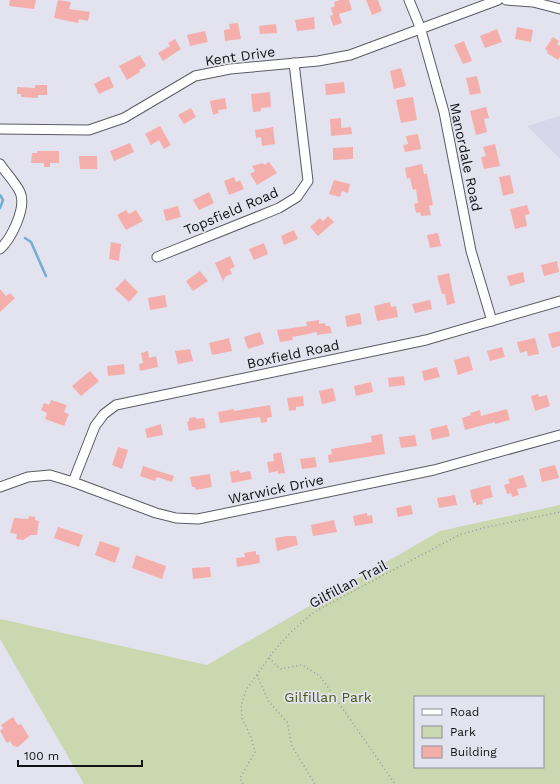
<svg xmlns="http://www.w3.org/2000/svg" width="560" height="784" font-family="'Work Sans',sans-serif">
  <rect width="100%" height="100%" fill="#e2e3ee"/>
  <polygon fill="#d5d7e8" points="560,116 560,159 527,126"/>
  <path fill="#cbd7ae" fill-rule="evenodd" d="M560 505V784H84L0 639V619L207 665 440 531ZM415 697H543V767H415Z"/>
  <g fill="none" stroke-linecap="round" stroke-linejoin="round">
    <g stroke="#74add4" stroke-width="2.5">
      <polyline points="0,195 3,200 0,208"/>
      <polyline points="25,238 31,242 46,276"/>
    </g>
  </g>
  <g fill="#f4afad">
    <polygon points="10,0 36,0 34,9 9,6"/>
    <polygon points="58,0 71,2 69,9 90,12 88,21 79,19 78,23 54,18"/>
    <polygon points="340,0 349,0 352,10 339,14 342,23 333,26 330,16 333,15 331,8 335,6 334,2"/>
    <polygon points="366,0 378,0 382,11 372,15"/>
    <polygon points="314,17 315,29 297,31 295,20"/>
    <polygon points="238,23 241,39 225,41 224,30 230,29 229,24"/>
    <polygon points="276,24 277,33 260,34 259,26"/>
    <polygon points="517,27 533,30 531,42 515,39"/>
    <polygon points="497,29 502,42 485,48 480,36"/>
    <polygon points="205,31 208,42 190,46 187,35"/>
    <polygon points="553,37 559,41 557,44 560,46 560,56 558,60 547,53 548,51 545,49"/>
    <polygon points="175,39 181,49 163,61 158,53 170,46 168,43"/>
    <polygon points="464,41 472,61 463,64 454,45"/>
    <polygon points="140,55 146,66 139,70 140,72 127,80 119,66"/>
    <polygon points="401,68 406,86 394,89 390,71"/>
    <polygon points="109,76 114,87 99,94 94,84"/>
    <polygon points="477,76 481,93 470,95 466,78"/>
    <polygon points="344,82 345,93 326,95 325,84"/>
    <polygon points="35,85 47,85 47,95 38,95 38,98 21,97 21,94 17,94 17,87 35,88"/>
    <polygon points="270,92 271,107 261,108 261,111 253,112 251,94"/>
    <polygon points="413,97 417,120 401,123 396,100"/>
    <polygon points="225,98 227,109 218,110 219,113 213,115 210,101"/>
    <polygon points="486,107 489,118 484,119 487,132 476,135 470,111"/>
    <polygon points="191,108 196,117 184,124 178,115"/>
    <polygon points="341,118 341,128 351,127 352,134 331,136 330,119"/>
    <polygon points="160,126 171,145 164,149 159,140 151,145 145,134"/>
    <polygon points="273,127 275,144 262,146 261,137 256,138 255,130"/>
    <polygon points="418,134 421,149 405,152 403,145 408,144 406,136"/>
    <polygon points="130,143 134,152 114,161 110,151"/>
    <polygon points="495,144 500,166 484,169 481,157 486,156 483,147"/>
    <polygon points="353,147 353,159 333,160 333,148"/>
    <polygon points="37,151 59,151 59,163 50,163 50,167 44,167 44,163 31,163 32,153 37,153"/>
    <polygon points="79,156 97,156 97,169 80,169"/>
    <polygon points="269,162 277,173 257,185 250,174 255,171 252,166 263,163 264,165"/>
    <polygon points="422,164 424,174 427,174 433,205 429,206 431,215 421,216 420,212 416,213 414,204 418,203 416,189 413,190 410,178 407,179 405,168"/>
    <polygon points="510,175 514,193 503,196 499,177"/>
    <polygon points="234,177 236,182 240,180 244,189 229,195 224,181"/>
    <polygon points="334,180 350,184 348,193 342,191 340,197 329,194"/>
    <polygon points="209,192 214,203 199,210 193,200"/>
    <polygon points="527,205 530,214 525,215 527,226 515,229 510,209"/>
    <polygon points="178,206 181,217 166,221 163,210"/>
    <polygon points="126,210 129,214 136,210 143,221 126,230 117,215"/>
    <polygon points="328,216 334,222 318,236 310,227 320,218 323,221"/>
    <polygon points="294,230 298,239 284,245 281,236"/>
    <polygon points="438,233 441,246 430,248 427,235"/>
    <polygon points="111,242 121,244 119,261 109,259"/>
    <polygon points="264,243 268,254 254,260 249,249"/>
    <polygon points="230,256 235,267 230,269 232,274 226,276 223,281 215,263"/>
    <polygon points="557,261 559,272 544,276 541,265"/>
    <polygon points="200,271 208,281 193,291 186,281"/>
    <polygon points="523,272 525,282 510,286 507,276"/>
    <polygon points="449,273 455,303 447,305 445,294 442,294 437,276"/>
    <polygon points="125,279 138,292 129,302 115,289"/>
    <polygon points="0,289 6,296 10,293 15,298 0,312"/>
    <polygon points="165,295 167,307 150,310 148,298"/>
    <polygon points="430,300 432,309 415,313 412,304"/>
    <polygon points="390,302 391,307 396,306 398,317 377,321 374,306"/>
    <polygon points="360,313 362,324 347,327 345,316"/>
    <polygon points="319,320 319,324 325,323 326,326 330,326 332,333 317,335 317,332 298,336 292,337 293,340 280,342 277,330 307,326 306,322"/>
    <polygon points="560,331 560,346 552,348 548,334"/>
    <polygon points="260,332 264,344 248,349 244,337"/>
    <polygon points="229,338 232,351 212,355 209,343"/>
    <polygon points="535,338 539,354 528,356 527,351 520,353 517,342"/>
    <polygon points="502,347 505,357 490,361 487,351"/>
    <polygon points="190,349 193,361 178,364 175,351"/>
    <polygon points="148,351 149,358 156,356 158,367 140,371 139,364 143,363 141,353"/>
    <polygon points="469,356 473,370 458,375 454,360"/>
    <polygon points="124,364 125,374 108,376 107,366"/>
    <polygon points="437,367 440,377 424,381 422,371"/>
    <polygon points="90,371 99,381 81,396 72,386"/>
    <polygon points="404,376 405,385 389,387 388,378"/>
    <polygon points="371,382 373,392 356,396 354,386"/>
    <polygon points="333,388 336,401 322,404 319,391"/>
    <polygon points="538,394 539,397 547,395 550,406 535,411 531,396"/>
    <polygon points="303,396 304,406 296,407 296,410 289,411 287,398"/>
    <polygon points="51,400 67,405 64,412 69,414 64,426 45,419 47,413 41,410 44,403 49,405"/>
    <polygon points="270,405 272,417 267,418 267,422 261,423 260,417 220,423 218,412 234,409 234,411"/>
    <polygon points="507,409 510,420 495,424 495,422 465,430 462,418 471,415 470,413 480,410 481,416"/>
    <polygon points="196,417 196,419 204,418 206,428 189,431 187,422 189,421 189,418"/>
    <polygon points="161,424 163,435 147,438 145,429"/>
    <polygon points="447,425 450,436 432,440 430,429"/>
    <polygon points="382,434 385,454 329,463 328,455 332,454 331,449 372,442 371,436"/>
    <polygon points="415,435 417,446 401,448 399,437"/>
    <polygon points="118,447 128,450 122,469 112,465"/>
    <polygon points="281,452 285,473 278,474 278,471 269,473 267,462 274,461 273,454"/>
    <polygon points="315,457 317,467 302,469 300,459"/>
    <polygon points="555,465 559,478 542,482 539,469"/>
    <polygon points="143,466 174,476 172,482 157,477 155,481 140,476"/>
    <polygon points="239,470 240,473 250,471 252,479 232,483 230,472"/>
    <polygon points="210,474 212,487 196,490 195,487 192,487 190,477"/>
    <polygon points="523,475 527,487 517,489 519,495 512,497 511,493 507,494 504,485 510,483 508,479"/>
    <polygon points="490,485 493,497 482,500 483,504 476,505 476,502 473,503 470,490"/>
    <polygon points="455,495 457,505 439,508 437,498"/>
    <polygon points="411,505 413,514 398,517 396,508"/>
    <polygon points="367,513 367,516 372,515 373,523 355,526 353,516"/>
    <polygon points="29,516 35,517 35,520 39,521 37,535 31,535 23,540 16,539 17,534 10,533 14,518 28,519"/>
    <polygon points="334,520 337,532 313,536 311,525"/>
    <polygon points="58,527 83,535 79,547 54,538"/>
    <polygon points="287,536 296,536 298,545 277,551 275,538"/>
    <polygon points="100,541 120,548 115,563 95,555"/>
    <polygon points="256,551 256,555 259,554 260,563 237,567 236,558 245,557 244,553"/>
    <polygon points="136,555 166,566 162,579 132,568"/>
    <polygon points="210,567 211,577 193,579 192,568"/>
    <polygon points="13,717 18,725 21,724 29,737 18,747 13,746 10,741 7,743 0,731 3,728 1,725"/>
  </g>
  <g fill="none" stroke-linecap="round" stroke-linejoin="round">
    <g stroke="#5a5b64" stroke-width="11">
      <g id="street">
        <polyline points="409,0 420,27 444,112 471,251 492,321"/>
        <polyline points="506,0 533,2 560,9"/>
        <polyline points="0,129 89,130 124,118 195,76 230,69 318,61 350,55 498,0"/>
        <path d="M0 164C6 173 15 182 20 192 27 208 11 239 0 249"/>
        <polyline points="157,257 279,208 297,197 308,181 294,63"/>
        <polyline points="73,482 95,426 104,414 116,405 426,340 560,301"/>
        <polyline points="0,487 28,477 50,475 73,482 156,513 176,518 198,519 434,470 560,435"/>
      </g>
    </g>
    <g stroke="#9899a1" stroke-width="1.5" stroke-dasharray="1 3" stroke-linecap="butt">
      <polyline points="269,658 280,669 302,665 320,676 395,784"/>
      <polyline points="257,675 269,702 287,722 292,746 315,784"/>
      <polyline points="243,784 240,778 255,752 251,737 242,718 241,706 246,690 273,652 291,632 314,612 459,535 483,528 560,512"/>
    </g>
    <use href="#street" stroke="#fff" stroke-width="9"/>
  </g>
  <g text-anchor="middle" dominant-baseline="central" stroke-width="3.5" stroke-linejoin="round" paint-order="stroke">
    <g font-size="14" fill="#121215" stroke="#e2e3ee">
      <text transform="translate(240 56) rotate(-8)">Kent Drive</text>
      <text transform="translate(466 157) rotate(78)">Manordale Road</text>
      <text transform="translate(231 211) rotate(-23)">Topsfield Road</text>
      <text transform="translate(293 354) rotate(-12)">Boxfield Road</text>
      <text transform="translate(276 489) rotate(-12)">Warwick Drive</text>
      <text transform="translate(348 584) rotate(-28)">Gilfillan Trail</text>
    </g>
    <g font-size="14" fill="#495715" stroke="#e2e3ee">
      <text x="328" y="697">Gilfillan Park</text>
    </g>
  </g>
  <rect x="414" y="696" width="130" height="72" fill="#e2e3ee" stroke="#8f8f97"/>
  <rect x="422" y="709" width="20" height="6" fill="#ffffff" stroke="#8f8f97"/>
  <text x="450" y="716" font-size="12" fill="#121215">Road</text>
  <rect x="422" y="726" width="20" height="12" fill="#cbd7ae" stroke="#8f8f97"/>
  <text x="450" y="736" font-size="12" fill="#121215">Park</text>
  <rect x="422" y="746" width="20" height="12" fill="#f4afad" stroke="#8f8f97"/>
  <text x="450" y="756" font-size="12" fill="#121215">Building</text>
  <path d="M18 760v6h124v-6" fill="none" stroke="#121215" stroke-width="2"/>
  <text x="24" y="760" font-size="12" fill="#121215" stroke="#e2e3ee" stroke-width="3" paint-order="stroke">100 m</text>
</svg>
